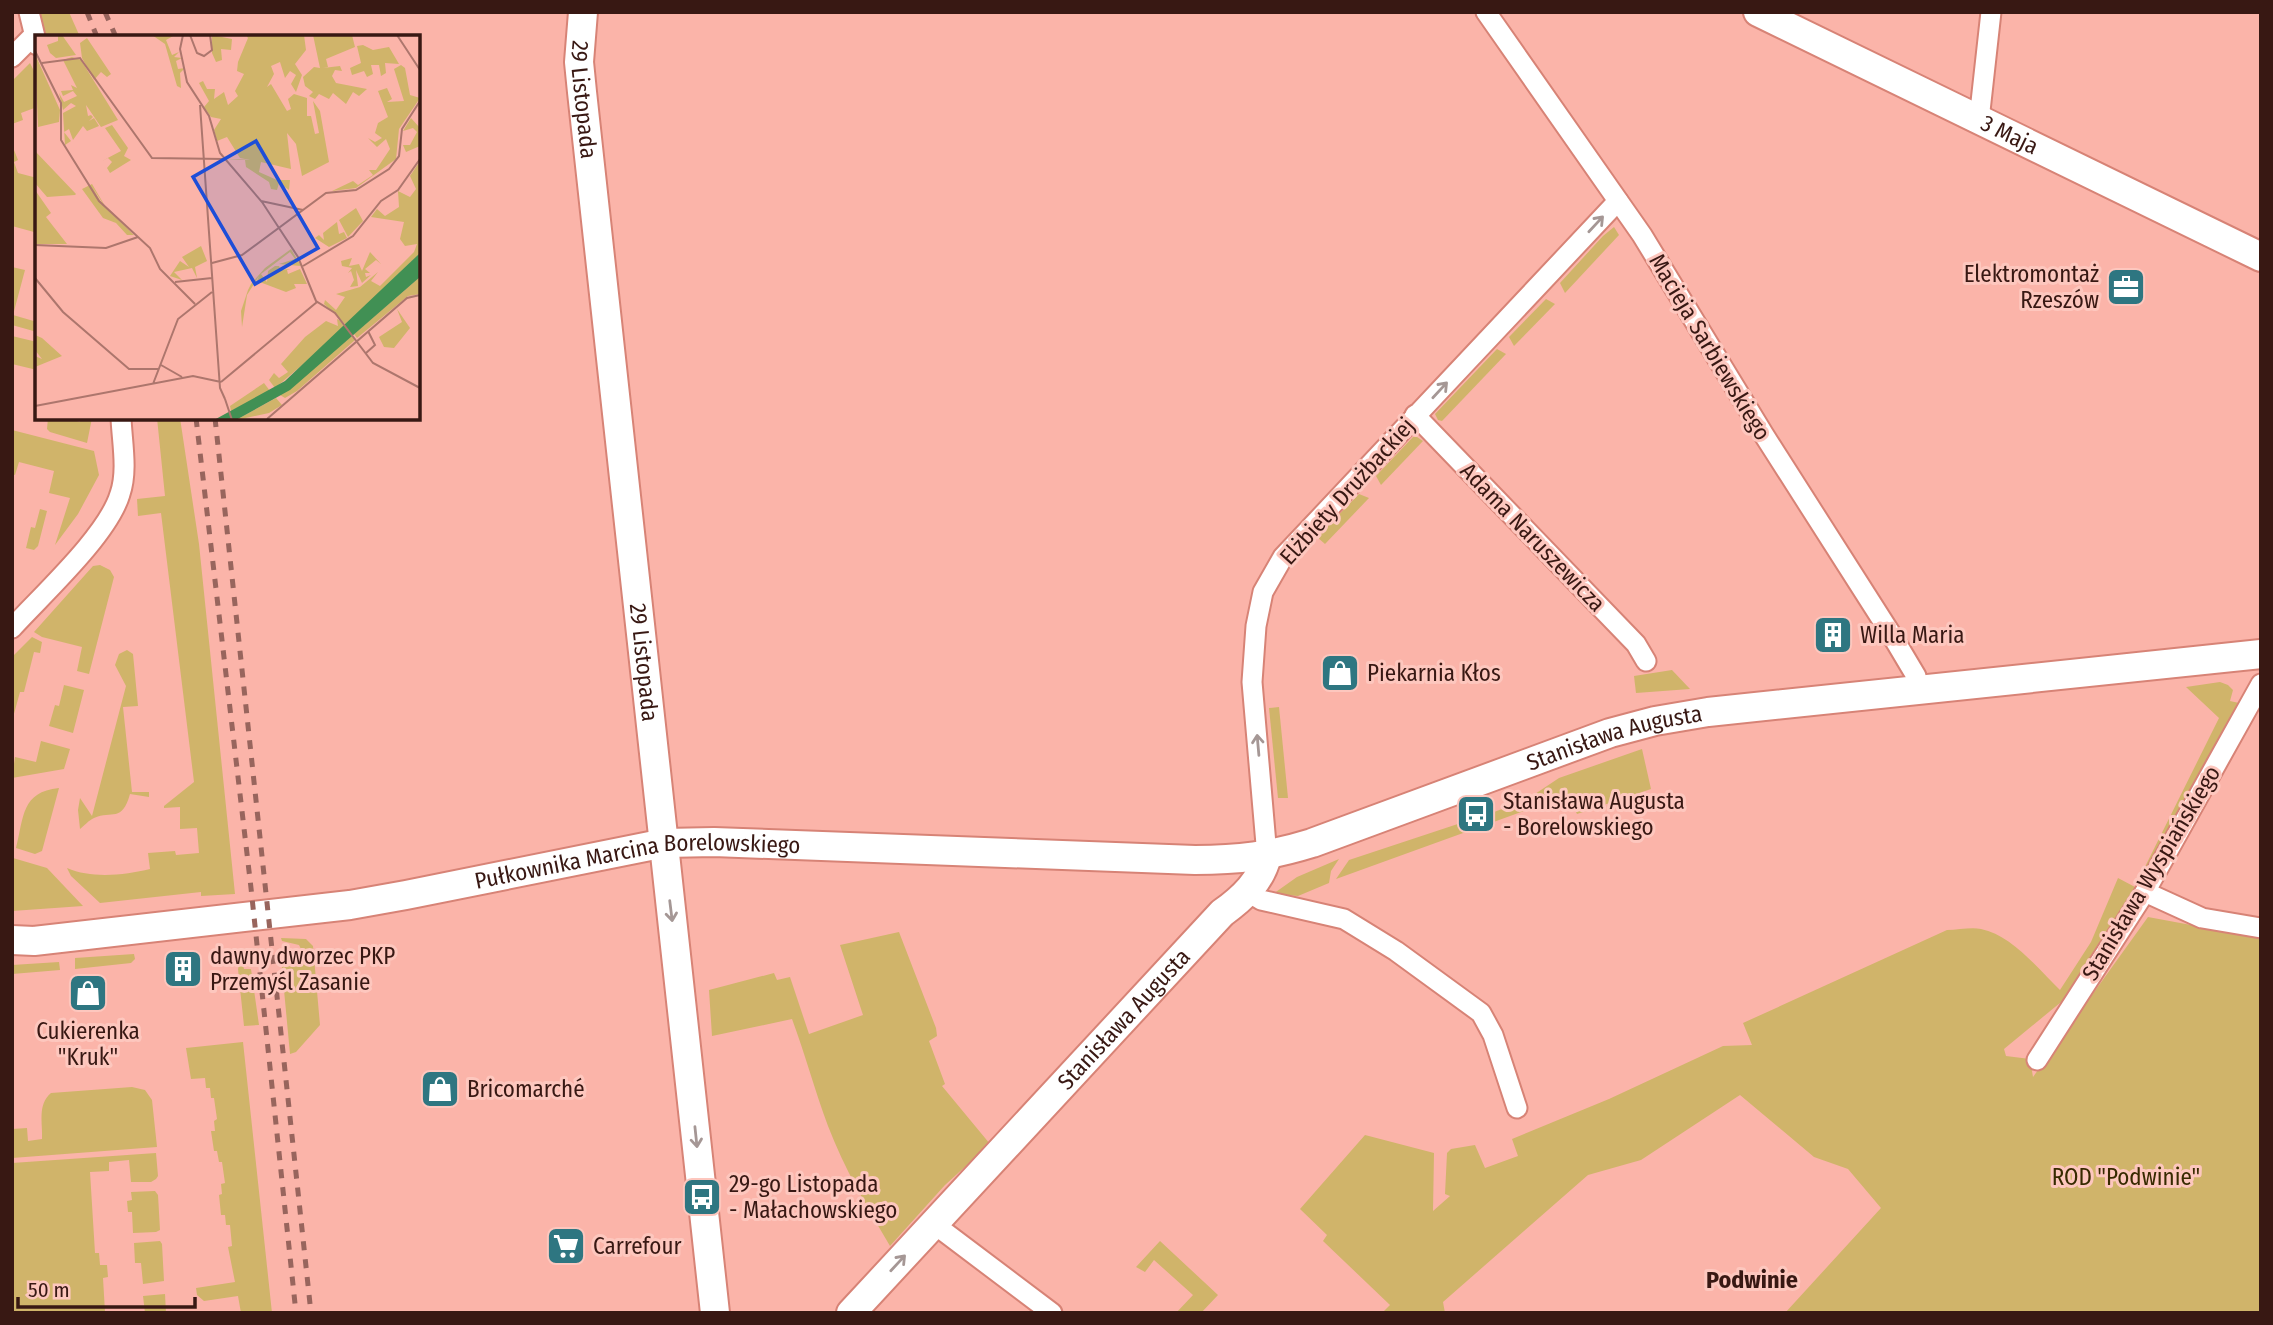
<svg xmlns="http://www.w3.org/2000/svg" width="2273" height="1325" font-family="'Fira Sans Condensed',sans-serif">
  <rect width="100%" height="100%" fill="#fbb4a9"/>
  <g fill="#d0b46a">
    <polygon points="37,12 69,12 80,37 43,37"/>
    <polygon points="30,63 37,77 37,107 21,113 23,120 12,124 12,81"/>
    <polygon points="12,145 18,160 14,162 18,173 37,178 37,223 34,232 12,226"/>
    <polygon points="1614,227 1619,235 1565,293 1560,283 1603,236"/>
    <polygon points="12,267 25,270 13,315 37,322 37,332 12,325"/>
    <polygon points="1546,299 1555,304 1514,346 1509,337"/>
    <polygon points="12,336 37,342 37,370 12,364"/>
    <polygon points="1497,349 1506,354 1442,421 1438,420 1435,414"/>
    <polygon points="48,418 66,418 80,422 81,418 92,418 87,443 50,432 47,429"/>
    <path d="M157 418H180L199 544 235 894 201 896V892L100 903 71 876 67 868C92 879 125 875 150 869L148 853 175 851 176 855 199 853 197 828 180 829V807L164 808V806L194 782 161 513 138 516 137 499 165 496Z"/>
    <polygon points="12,430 94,451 99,475 78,514 55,545 70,498 49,493 54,471 19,462 15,475 12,474"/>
    <polygon points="1413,437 1417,437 1423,441 1381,485 1376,476"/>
    <polygon points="1359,494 1369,498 1325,544 1317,537"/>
    <polygon points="40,509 47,511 38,546 34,550 26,548 31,527 35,528"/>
    <polygon points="100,565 110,570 114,577 89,674 77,671 82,647 42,637 34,632 93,566"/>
    <polygon points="32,637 42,642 40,653 34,652 24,692 20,692 12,721 12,657"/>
    <path d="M127 650 133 654 138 706 123 707 132 792H149V797L130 794C122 823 112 810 94 818 89 820 84 826 80 829L78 810 80 798 92 816 126 686 115 665 119 654Z"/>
    <polygon points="1672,670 1690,689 1636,693 1634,676"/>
    <path d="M2220 682 2228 685 2233 690 2230 701 2239 703 2138 896 2066 998 2004 1049 2006 1056 2030 1059 2033 1077 2148 917 2261 938V1313H1785L1881 1208 1848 1169 1814 1157 1740 1095 1641 1160 1588 1175 1443 1302 1445 1313H1382L1390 1305 1323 1241 1327 1235 1300 1209 1365 1135 1434 1153 1433 1211 1450 1196 1445 1194 1447 1153 1451 1149 1475 1145 1485 1168 1518 1156 1512 1139 1609 1099 1723 1046 1752 1045 1743 1023 1947 930C1958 930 1971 927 1981 929 2012 935 2039 970 2060 990L2091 942 2118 878 2135 887 2219 718 2186 687Z"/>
    <polygon points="64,685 84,690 73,733 49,726 55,705 59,706"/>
    <polygon points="1279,707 1288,798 1278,798 1269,708"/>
    <polygon points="41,741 70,749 64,769 12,778 15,757 36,762"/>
    <polygon points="1642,749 1651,789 1577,814 1568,795 1336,879 1349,860 1494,812 1526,800 1559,778"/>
    <path d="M59 788 42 851 35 854 16 848C24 817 21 792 59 788Z"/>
    <polygon points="13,858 47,868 83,906 12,911"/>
    <polygon points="1339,859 1331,871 1329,883 1298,896 1273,894 1297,877"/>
    <path d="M899 932 936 1028 937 1036 929 1041 945 1084 942 1086 990 1144 945 1185 890 1246C867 1207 844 1168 828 1126 815 1091 805 1054 792 1019L712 1036 709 990 774 973 777 980 790 977 809 1034 863 1015 840 945Z"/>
    <polygon points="281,938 306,939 313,946 320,1025 296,1052 290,1054 281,958 284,957 283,952 288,952 295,956 304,955 299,945 282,941"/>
    <polygon points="134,954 135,959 131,963 75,969 75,958"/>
    <polygon points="59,962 60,970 12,974 12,965"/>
    <polygon points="240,962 242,962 244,969 251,969 259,1025 244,1026 238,969"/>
    <polygon points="243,1042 272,1313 241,1313 238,1296 204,1301 197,1295 196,1288 235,1282 228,1247 232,1246 230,1225 226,1225 225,1215 221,1215 219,1195 222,1194 221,1184 225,1183 222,1162 219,1162 217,1151 214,1151 211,1131 215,1131 214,1121 217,1119 214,1098 211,1098 210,1088 206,1088 205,1078 191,1079 186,1048"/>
    <path d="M132 1087 145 1090 152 1100 157 1147 12 1158V1129L27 1128 28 1141 42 1139C43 1123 37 1105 51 1093Z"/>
    <polygon points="156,1153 158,1176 156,1179 151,1182 131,1182 129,1160 109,1162 109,1171 90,1172 95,1253 99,1253 100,1265 107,1265 108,1277 103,1278 105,1312 124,1311 124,1313 12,1313 12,1163"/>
    <polygon points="155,1191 158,1195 160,1230 156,1232 133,1233 132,1212 128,1212 127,1201 132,1200 131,1192"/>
    <polygon points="160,1241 162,1244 164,1281 143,1284 141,1263 135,1263 134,1243"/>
    <polygon points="1160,1241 1218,1295 1201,1313 1176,1313 1193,1295 1154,1260 1145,1272 1136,1267"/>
    <polygon points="165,1294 166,1313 145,1313 143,1296"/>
  </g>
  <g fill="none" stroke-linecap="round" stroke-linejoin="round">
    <g stroke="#d78376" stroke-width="23">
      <g id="street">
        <polyline points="29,12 37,45"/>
        <polyline points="1486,12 1642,235 1764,435 1891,634 1916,676 1918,690"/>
        <polyline points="12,57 33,36"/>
        <polyline points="1979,120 1991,12"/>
        <polyline points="1415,415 1636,644 1646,661"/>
        <path d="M12 628C42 595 108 535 120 494 128 471 122 442 121 418"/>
        <polyline points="1267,856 1252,682 1256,626 1263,592 1283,557 1618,201"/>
        <polyline points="1248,892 1261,900 1344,919 1396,951 1481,1013 1493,1035 1517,1108"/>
        <polyline points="2145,892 2202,918 2261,928"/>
        <polyline points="2037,1060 2145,892 2261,684"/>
        <polyline points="934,1224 1052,1313"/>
      </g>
    </g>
    <g stroke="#d78376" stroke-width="32">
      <g id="secondary">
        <path id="s1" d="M583 12 579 62 582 92 715 1313"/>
        <path id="s2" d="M1758 12 2261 257"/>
        <path id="s3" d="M12 940 34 941 350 905 406 895 665 843 714 842 1195 860C1239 860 1270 856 1312 843L1610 733 1655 721 1708 712 2261 654"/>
        <path id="s4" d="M851 1313 1222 913C1243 898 1261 881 1267 856"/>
      </g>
    </g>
    <use href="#street" stroke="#fff" stroke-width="19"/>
    <use href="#secondary" stroke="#fff" stroke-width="28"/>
    <g stroke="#98655d" stroke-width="5" stroke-dasharray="9 9" stroke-linecap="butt">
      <polyline points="87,12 97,37"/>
      <polyline points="105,12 116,37"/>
      <polyline points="196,418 251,888 296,1313"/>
      <polyline points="215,418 311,1313"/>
    </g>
  </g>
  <defs><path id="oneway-shaft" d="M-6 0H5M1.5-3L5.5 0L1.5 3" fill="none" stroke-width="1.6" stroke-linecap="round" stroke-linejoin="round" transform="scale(1.75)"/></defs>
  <g stroke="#a59795">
    <use href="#oneway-shaft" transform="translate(1596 224) rotate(-47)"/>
    <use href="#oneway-shaft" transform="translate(1440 390) rotate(-47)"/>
    <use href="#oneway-shaft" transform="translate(1258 745) rotate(-95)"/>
    <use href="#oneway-shaft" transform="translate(671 911) rotate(83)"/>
    <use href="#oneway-shaft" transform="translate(696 1137) rotate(84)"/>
    <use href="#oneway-shaft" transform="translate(898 1263) rotate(-47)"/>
  </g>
  <defs>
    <g id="office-square" transform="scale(2.0125)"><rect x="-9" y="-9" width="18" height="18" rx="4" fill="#2e7681" stroke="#fdc7be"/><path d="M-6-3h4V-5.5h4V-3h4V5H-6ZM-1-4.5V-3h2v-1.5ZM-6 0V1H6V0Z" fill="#fff"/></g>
    <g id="building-square" transform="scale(2.0125)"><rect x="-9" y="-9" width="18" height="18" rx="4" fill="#2e7681" stroke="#fdc7be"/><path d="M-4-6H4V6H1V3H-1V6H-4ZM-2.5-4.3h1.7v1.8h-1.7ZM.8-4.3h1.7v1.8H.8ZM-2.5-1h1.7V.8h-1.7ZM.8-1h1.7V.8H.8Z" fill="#fff"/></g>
    <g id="shop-square" transform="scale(2.0125)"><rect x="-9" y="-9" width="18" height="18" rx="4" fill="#2e7681" stroke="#fdc7be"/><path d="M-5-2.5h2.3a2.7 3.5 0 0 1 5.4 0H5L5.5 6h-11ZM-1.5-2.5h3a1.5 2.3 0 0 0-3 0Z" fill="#fff"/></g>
    <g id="bus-square" transform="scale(2.0125)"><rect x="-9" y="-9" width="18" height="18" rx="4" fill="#2e7681" stroke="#fdc7be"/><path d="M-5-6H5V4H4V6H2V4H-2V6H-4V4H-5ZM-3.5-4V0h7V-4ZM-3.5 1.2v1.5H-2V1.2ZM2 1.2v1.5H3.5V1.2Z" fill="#fff"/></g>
    <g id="supermarket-square" transform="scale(2.0125)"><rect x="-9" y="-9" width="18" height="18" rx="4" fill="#2e7681" stroke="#fdc7be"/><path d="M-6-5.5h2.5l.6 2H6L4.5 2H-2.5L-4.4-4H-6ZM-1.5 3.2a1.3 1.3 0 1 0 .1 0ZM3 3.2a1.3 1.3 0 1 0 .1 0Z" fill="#fff"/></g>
  </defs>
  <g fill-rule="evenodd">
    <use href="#office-square" x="2126" y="287"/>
    <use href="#building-square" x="1833" y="635"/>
    <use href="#shop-square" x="1340" y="673"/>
    <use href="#bus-square" x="1476" y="814"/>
    <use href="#building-square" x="183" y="969"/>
    <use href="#shop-square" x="88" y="993"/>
    <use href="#shop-square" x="440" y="1089"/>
    <use href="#bus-square" x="702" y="1197"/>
    <use href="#supermarket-square" x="566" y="1246"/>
  </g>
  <g text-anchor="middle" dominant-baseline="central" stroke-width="6" stroke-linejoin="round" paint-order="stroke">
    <g font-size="23" fill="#381813" stroke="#fdc7be">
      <text stroke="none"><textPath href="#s1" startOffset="88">29 Listopada</textPath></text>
      <text stroke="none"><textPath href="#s2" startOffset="280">3 Maja</textPath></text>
      <text transform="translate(1710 347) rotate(59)">Macieja Sarbiewskiego</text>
      <text transform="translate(1347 491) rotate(-48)">Elżbiety Drużbackiej</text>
      <text transform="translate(1533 537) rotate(46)">Adama Naruszewicza</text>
      <text stroke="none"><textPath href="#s1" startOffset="654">29 Listopada</textPath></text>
      <text stroke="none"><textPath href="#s3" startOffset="1631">Stanisława Augusta</textPath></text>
      <text stroke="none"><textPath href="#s3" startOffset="632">Pułkownika Marcina Borelowskiego</textPath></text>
      <text transform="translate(2151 873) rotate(-59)">Stanisława Wyspiańskiego</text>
      <text stroke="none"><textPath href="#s4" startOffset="401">Stanisława Augusta</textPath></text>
    </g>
    <g font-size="23" fill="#381813" stroke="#fdc7be" text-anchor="start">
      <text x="2099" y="274" text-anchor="end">Elektromontaż<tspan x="2099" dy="26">Rzeszów</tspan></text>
      <text x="1860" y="635">Willa Maria</text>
      <text x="1367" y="673">Piekarnia Kłos</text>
      <text x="1503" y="801">Stanisława Augusta<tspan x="1503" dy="26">- Borelowskiego</tspan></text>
      <text x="210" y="956">dawny dworzec PKP<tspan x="210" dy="26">Przemyśl Zasanie</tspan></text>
      <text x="88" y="1031" text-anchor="middle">Cukierenka<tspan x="88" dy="26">"Kruk"</tspan></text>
      <text x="467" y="1089">Bricomarché</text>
      <text x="729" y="1184">29-go Listopada<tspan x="729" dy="26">- Małachowskiego</tspan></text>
      <text x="593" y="1246">Carrefour</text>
    </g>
    <g font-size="23" fill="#372a00" stroke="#fdc7be">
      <text x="2126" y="1177">ROD "Podwinie"</text>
    </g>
    <g font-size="24" font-weight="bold" fill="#381813" stroke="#fdc7be">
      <text x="1752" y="1280">Podwinie</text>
    </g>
  </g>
  <g transform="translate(35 35)">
    <rect width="385" height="385" fill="#fbb4a9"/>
    <path d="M23 0H27L41 20 21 23 15 18 12 10 23 6ZM117 0H140L131 5 137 20 144 17 139 22 147 23 141 26 143 34 150 33 145 38 146 53 142 51 130 9ZM177 0 197 4 196 15 186 14 187 25 181 27 177 18ZM211 0H269L271 15 260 29 267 40 261 57 256 49 261 40 255 36 250 43 245 27 236 31 239 39 232 52 236 49 252 76 256 74 253 64 259 59 272 63V81H276L280 99 284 98 278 66 285 76 294 127 267 141 261 109 252 98 256 134 226 127 224 137 242 145H255L254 155 244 148 242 155 236 154 234 147 211 132 210 125 192 124H204L215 125 205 123 192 102 182 106 179 95 186 84 176 82 169 72 174 66 164 48 168 46 172 54H180L179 64 189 57 193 70 203 61 200 56 209 39 202 36 203 27 213 3ZM278 0H317L320 12 291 24 293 32 288 33 305 31 307 36 300 35 297 41 301 48 332 54 324 61 318 57 311 69 298 58 294 64 284 59 280 64 274 61 278 57 270 51 268 42 279 32 285 33ZM52 3 76 39 72 42 66 37 59 45 47 23 45 8ZM328 10 338 15 354 12 364 29 350 28 351 38 346 41 344 30H336L338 39 332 42 329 36 317 40 315 33 326 28 322 11ZM0 19 25 75 24 87 3 92ZM37 22 46 25 83 85 66 92 51 70 53 81 56 80 58 82 54 86 59 83 64 91 52 96 48 91 38 105 34 94 29 97 36 106 30 110 28 78 41 71 36 68 28 75 24 58 29 67 42 61 38 56 28 61 26 56 38 55 36 50 42 53 28 25ZM366 30 370 33 375 60 385 63 364 94 361 124 321 153 297 156 318 146 323 150 338 140 334 135H341L355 114 351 104 342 112 333 103 340 107 347 103 340 98 343 88 353 82 343 56 352 53 357 64 352 67 369 66 359 34ZM376 83 385 93V111L371 117 368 110H375L382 97 378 93 368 96ZM77 90 93 113 89 121 96 125 75 138 72 133 77 127 73 123 67 126 86 116 70 93ZM0 116 41 159 40 160 12 162 0 148ZM385 126V218L311 290 289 269 290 265 301 275 310 262 301 259 325 252 343 237 336 246 345 251 379 217 382 209 370 211 365 204 369 187 336 182 342 174 350 181 364 172 363 156 375 162 381 154 375 141ZM57 149 70 171 111 208 68 169 57 151 67 169 99 200H92L81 188 68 183 47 154ZM0 155 16 178 11 182 32 209H0ZM321 173 328 186 313 202 304 185ZM302 187 304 199 309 197 312 203 294 212 280 203 284 200 289 205 288 198ZM166 211 172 226 160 232 162 243 157 233 139 237 147 245 135 241 145 226 154 232 147 222ZM256 214 266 231 244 229 260 224 255 217 226 239 232 247 233 236 240 231H244L245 233 242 235 256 234 252 235 253 239 265 234 272 249H259L261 253 251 257 222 246 224 241 212 260 207 292 206 276 213 255 216 249 230 233ZM335 217 346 229 341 225 330 234 335 238H330L331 242 336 240 327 248 321 235 323 251 315 252 319 245 316 236 313 238 317 233 307 231 306 226 317 223 314 231 324 229 327 236ZM385 242V259L373 261 322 303 319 299ZM362 274 375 293 359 313 349 312 344 302 367 287ZM302 284 304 285 310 292 306 297 240 353 234 345 239 338 244 343 253 337 246 329 270 302 291 286 303 291ZM0 300 7 303 27 321 0 332V321L7 324 0 315ZM317 301 320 305 262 356 250 363 245 360ZM229 348 235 356 196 376 195 371ZM241 363 247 370 234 378 201 385Z" fill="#d0b46a"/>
    <path d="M385 218V242L255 355 201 385H179L250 346Z" fill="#419054"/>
    <path fill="none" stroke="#ad766d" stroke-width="2" d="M148 0 145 14 152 47 174 81 185 118 227 167 263 222 281 266 300 278 338 328 385 353M155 0 162 18 169 21 177 15 175 0M362 0 385 35M0 16 26 68V105L64 166 115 213 125 234 160 269M7 28 45 23 117 123 189 124M165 70 185 353 190 364M226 166 268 175M0 210 71 213 103 202M177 228 207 220 291 158 321 155 354 134 364 121 367 94 385 66M268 231 318 201 346 166 363 155 385 124M0 243 28 277 94 334H123M140 247 177 243M331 318 340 310 333 296M126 330 147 342M186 347 282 267M118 349 143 284 177 257M190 364 197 385M0 371 158 341 186 347M232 384 372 263 385 260"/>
    <path fill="#1d4ed8" fill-opacity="0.15" stroke="#1d4ed8" stroke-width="3.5" d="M221 106 283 213 220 249 158 142Z"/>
    <rect width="385" height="385" fill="none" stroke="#381813" stroke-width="3.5"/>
  </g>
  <rect width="2273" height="1325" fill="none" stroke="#381813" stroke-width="28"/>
  <path d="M18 1297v10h177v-10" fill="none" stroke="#381813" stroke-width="3.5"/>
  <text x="28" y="1297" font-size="21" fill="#381813" stroke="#fdc7be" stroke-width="5" paint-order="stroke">50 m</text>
</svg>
